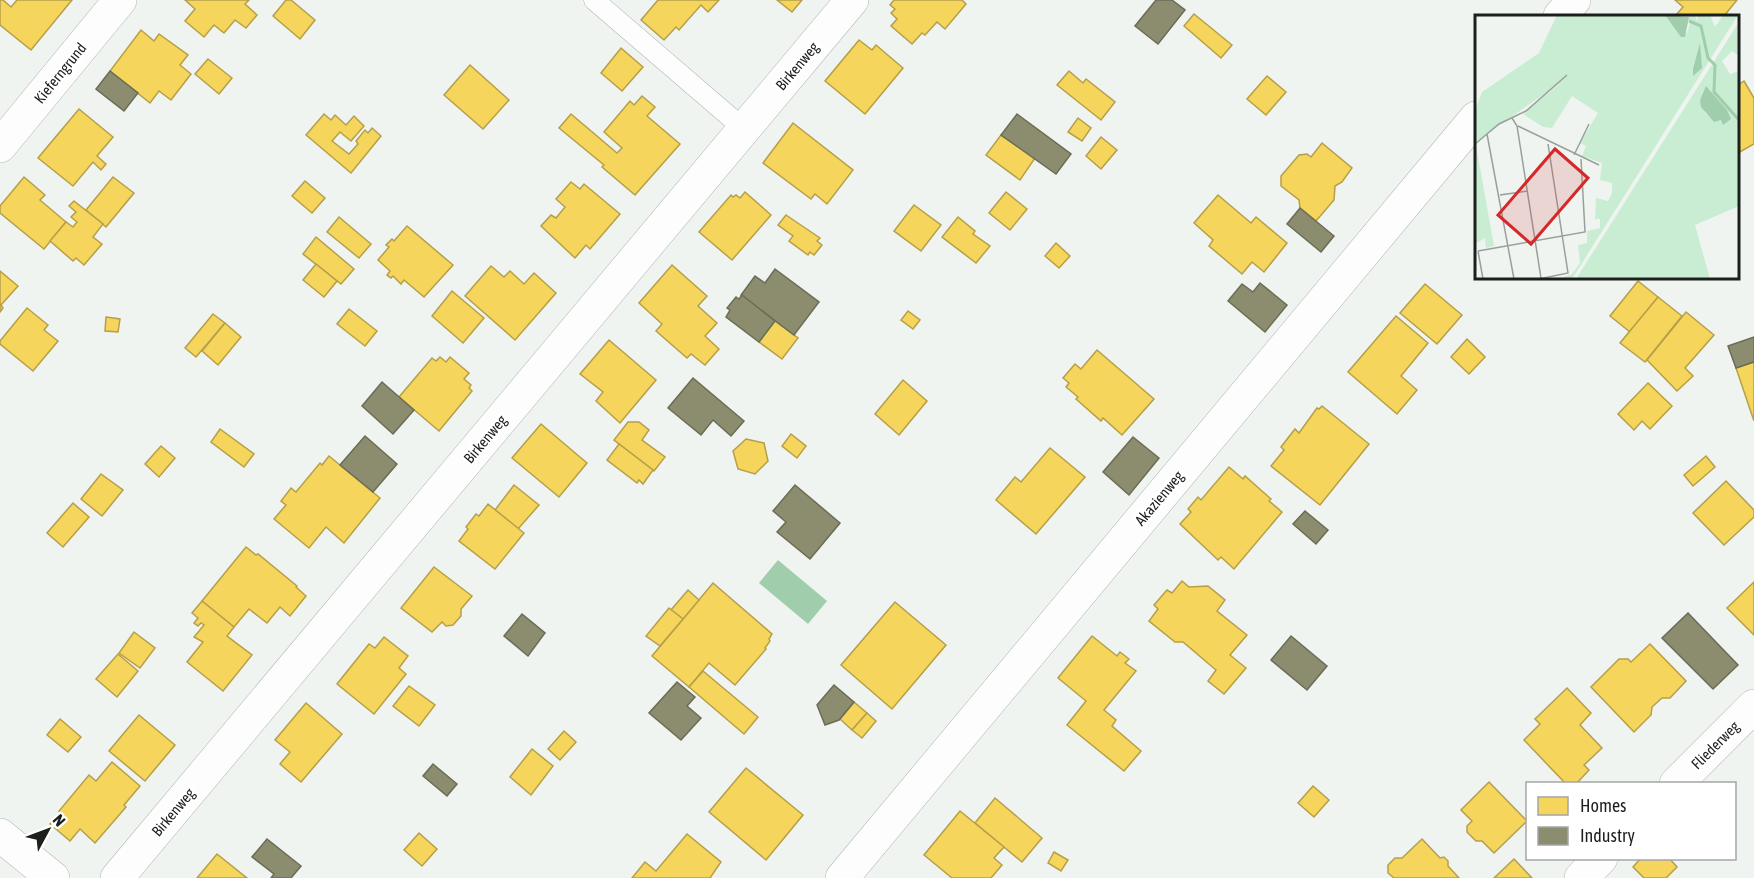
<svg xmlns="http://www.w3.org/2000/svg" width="1754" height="878" font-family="'Asap Condensed',sans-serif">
  <rect width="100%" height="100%" fill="#eff4f0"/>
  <polygon fill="#a0ceac" points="778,560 827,601 808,624 759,583"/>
  <g fill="#f6d55c" stroke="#b59f49" stroke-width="1.5">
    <polygon points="0,0 3,0 11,7 17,0 72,0 31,50 0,25"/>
    <polygon points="185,0 249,0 245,4 257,15 246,28 235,20 224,33 214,25 204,37 185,21 195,9"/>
    <polygon points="286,0 291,0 315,20 300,39 273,16"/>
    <polygon points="658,0 719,0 708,12 701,5 679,30 676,27 664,40 641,20"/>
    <polygon points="777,0 802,0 792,12"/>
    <polygon points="894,0 962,0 966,4 945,29 937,22 925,35 922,33 912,44 891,26 897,19 891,13 895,9 890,5"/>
    <polygon points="1675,0 1737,0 1724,16 1675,16 1683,7"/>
    <polygon points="1194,14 1232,45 1221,58 1184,26"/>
    <polygon points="141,30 154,41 159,34 188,55 180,65 191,74 171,100 159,91 150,103 110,71"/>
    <polygon points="859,40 872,50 876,45 903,68 865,114 825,81"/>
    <polygon points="621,48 643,67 622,91 601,73"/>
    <polygon points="208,59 232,78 219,94 195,74"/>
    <polygon points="470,65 509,100 483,129 444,95"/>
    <polygon points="1069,71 1083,83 1086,79 1115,102 1101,120 1057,85"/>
    <polygon points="1267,76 1286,92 1266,115 1247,99"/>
    <polygon points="1744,81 1754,98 1754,144 1740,152 1738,148 1738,85"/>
    <polygon points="642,96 655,107 647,116 680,144 635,195 602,167 604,165 559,128 571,114 617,153 622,148 604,132 630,101 634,105"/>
    <polygon points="79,109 113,137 97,156 106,164 101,170 93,162 73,186 38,158"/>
    <polygon points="324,114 331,120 335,115 346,125 354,116 364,126 351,141 340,132 332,141 349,154 358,144 356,141 365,130 368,133 372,128 381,136 351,173 306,135"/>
    <polygon points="1078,118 1091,128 1082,141 1068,132"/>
    <polygon points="793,123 853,170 827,204 815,194 811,199 763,163"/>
    <polygon points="1001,135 1035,158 1020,180 986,155"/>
    <polygon points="1101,137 1117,150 1101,169 1086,156"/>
    <polygon points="1322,143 1352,168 1342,182 1335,186 1334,200 1316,221 1300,208 1299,200 1281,186 1281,176 1299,155 1307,154 1311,157"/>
    <polygon points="24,177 45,195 40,200 66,222 44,249 0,213 0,206"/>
    <polygon points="113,177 134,193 106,227 86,210"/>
    <polygon points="305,181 325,198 312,213 292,196"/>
    <polygon points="571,182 580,189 584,184 620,214 590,249 586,245 575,258 541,226 551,215 556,218 565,207 556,199"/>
    <polygon points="745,192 771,215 732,260 699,232 731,195 733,197 736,195 740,198"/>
    <polygon points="1006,192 1027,209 1010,230 989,213"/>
    <polygon points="1218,195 1251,223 1256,217 1287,243 1264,272 1252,262 1242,274 1209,246 1213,240 1194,223"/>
    <polygon points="74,201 103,224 93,237 102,244 84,265 76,258 73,261 50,241 66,222 73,227 77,222 71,217 76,212 69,206"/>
    <polygon points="914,205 941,225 921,251 894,231"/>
    <polygon points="786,215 820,238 817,241 822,245 814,255 810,252 808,255 789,241 793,236 778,225"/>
    <polygon points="339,217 371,244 359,258 327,232"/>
    <polygon points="958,217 975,231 973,234 990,246 976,263 942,237"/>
    <polygon points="407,226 453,265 424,297 404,280 401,284 393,276 391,278 387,275 390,271 378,260 389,247 386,245 392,239 394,241"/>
    <polygon points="316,237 354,269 341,284 303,254"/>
    <polygon points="1056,243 1070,256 1059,268 1045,256"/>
    <polygon points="316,264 337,281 324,297 303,280"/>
    <polygon points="672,265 707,296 698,306 717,323 705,336 719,349 705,365 691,354 687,358 656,331 662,324 639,303"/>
    <polygon points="491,266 504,277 510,271 524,284 534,273 556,293 515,340 465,296"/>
    <polygon points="0,271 18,286 1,305 3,308 0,312"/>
    <polygon points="1638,281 1658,297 1630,332 1610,316"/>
    <polygon points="1425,284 1462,315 1437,344 1400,313"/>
    <polygon points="452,291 484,318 463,343 432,316"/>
    <polygon points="1658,297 1682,316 1645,362 1620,343"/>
    <polygon points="27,308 48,325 44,330 58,341 33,371 0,344 0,341"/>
    <polygon points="349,309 377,331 365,346 337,324"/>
    <polygon points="908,311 920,320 913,329 901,320"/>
    <polygon points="1686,312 1714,335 1685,368 1693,376 1677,391 1647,360"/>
    <polygon points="213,314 225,323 196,357 185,348"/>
    <polygon points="1396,316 1428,343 1401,376 1417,390 1397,414 1348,372"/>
    <polygon points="106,317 120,319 118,332 105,331"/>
    <polygon points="775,321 798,338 782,359 759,342"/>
    <polygon points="225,323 241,337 218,365 202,351"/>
    <polygon points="1467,339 1485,357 1469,374 1451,357"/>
    <polygon points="609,340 656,380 620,423 596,401 603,392 580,374"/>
    <polygon points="1097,350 1154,399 1122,435 1103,418 1101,421 1076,399 1078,397 1066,387 1069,383 1063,378 1075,364 1081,369"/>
    <polygon points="440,357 446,362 450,357 469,373 464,379 471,385 469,388 472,391 439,431 399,397 432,358 436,361"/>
    <polygon points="1754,362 1754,421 1736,368"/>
    <polygon points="903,380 927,401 899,435 875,414"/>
    <polygon points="1648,383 1672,406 1650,429 1642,421 1634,430 1618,414"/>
    <polygon points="1322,406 1369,444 1320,505 1271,466 1284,450 1281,447 1295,429 1299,433 1317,408 1319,409"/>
    <polygon points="628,422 639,422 649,430 642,440 665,457 654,471 614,440"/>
    <polygon points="541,424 587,463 559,497 512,458"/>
    <polygon points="220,429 254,454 244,467 211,442"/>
    <polygon points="791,434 806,446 797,458 782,446"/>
    <polygon points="746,439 764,443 768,461 755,474 738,469 733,451"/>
    <polygon points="619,444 653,470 643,484 639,480 637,483 607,460"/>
    <polygon points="161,446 175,458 159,477 145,464"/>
    <polygon points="1050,448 1085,477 1036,534 996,500 1015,477 1021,482"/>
    <polygon points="329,456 380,498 344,543 326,527 309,548 274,519 286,505 281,501 291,488 296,492 320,463 322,465"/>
    <polygon points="1706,456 1715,467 1693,486 1684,475"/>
    <polygon points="1229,467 1243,479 1245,476 1271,499 1269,501 1282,512 1234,569 1221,557 1218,560 1180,524 1191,512 1188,509 1198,497 1201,500"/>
    <polygon points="101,474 123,490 102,516 81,499"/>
    <polygon points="1726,481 1754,510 1754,517 1724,545 1693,513"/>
    <polygon points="514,485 539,505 518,529 495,510"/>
    <polygon points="73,503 89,517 63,547 47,533"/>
    <polygon points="488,504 524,533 495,569 459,541 468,529 466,527 476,514 479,516"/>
    <polygon points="246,547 256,555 258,554 297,586 296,587 306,596 290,616 280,607 267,623 249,609 234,627 202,601"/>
    <polygon points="434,567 472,596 461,609 461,616 453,625 446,626 442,622 432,632 401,608"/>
    <polygon points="1182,581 1189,587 1208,586 1225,600 1217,611 1247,635 1230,655 1246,668 1224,694 1208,681 1216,670 1183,642 1175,642 1149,621 1158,609 1154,605 1167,590 1172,593"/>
    <polygon points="1754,582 1754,635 1727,608"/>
    <polygon points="713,583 772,634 769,639 770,641 765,648 766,649 735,685 709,663 689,687 652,656"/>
    <polygon points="688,590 699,600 683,619 671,610"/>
    <polygon points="202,601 234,627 227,636 252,655 223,691 187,662 203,642 194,637 204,625 201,623 198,626 194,623 198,618 192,613"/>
    <polygon points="895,602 946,645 892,709 841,665"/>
    <polygon points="669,608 683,619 660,646 646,636"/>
    <polygon points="134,632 155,648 140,668 119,653"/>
    <polygon points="1092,636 1117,656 1120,652 1129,659 1125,663 1136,671 1104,710 1116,720 1112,726 1141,751 1124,771 1067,725 1086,701 1058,678"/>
    <polygon points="384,637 408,656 399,668 406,674 374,714 337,684 369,644 375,648"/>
    <polygon points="1650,644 1686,681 1670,698 1662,698 1652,707 1651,715 1634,732 1591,687 1619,659 1628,659 1631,662"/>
    <polygon points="118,654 138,671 117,697 96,679"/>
    <polygon points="703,671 758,717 744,734 689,687"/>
    <polygon points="409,686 435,705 419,726 393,706"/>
    <polygon points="1567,688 1591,713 1580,725 1602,748 1584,765 1589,770 1576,784 1566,784 1524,740 1540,724 1535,719"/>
    <polygon points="854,702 867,713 852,730 840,719"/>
    <polygon points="306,703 342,734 301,782 280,764 290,752 275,740"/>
    <polygon points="867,713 876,721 862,738 852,730"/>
    <polygon points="139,715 175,745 145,781 109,751"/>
    <polygon points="60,719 81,737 68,752 47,735"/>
    <polygon points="564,731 576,742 560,760 548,749"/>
    <polygon points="532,749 553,766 531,795 510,777"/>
    <polygon points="112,762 140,786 124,805 126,807 95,843 80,829 70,841 50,824 60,813 59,811 89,775 96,781"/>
    <polygon points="746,768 803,815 766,860 709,812"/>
    <polygon points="1489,782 1527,821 1494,853 1482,841 1476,841 1467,832 1467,826 1472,821 1461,810"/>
    <polygon points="1313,786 1329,800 1314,817 1298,803"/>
    <polygon points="995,798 1042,838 1022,862 975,823"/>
    <polygon points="960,811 1004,847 994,858 1002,865 991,878 952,878 924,855"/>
    <polygon points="419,833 437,849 422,866 404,850"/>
    <polygon points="687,834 721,862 710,878 632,878 645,862 656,871"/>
    <polygon points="1422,839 1440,858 1444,857 1448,861 1448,866 1459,878 1394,878 1388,873 1388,865 1395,858 1402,858"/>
    <polygon points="1054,852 1068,860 1061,871 1048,863"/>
    <polygon points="217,854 247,878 197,878"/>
    <polygon points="1641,858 1669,858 1677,867 1666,878 1644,878 1633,867"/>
    <polygon points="1514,859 1532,878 1494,878"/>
  </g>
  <g fill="#8c8c6e" stroke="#6a6c56" stroke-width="1.5">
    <polygon points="1156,0 1172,0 1185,10 1158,44 1135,26"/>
    <polygon points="110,71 138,93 124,111 96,89"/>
    <polygon points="1017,114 1071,154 1056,174 1001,135"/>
    <polygon points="1300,208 1334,236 1321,252 1287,224"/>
    <polygon points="775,269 819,302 794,335 741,295 755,276 765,283"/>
    <polygon points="1260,283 1287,305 1265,332 1228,301 1242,284 1253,292"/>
    <polygon points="742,295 775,321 759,342 726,317 730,310 727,308 736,297 739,299"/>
    <polygon points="1754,337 1754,362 1736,368 1728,346"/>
    <polygon points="693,378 744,421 731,436 713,420 701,435 668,408"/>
    <polygon points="382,382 414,410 393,434 362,406"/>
    <polygon points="365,436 397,464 373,492 340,465"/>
    <polygon points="1133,437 1159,458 1129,495 1103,472"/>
    <polygon points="795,485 840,523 810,559 777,532 786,522 773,511"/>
    <polygon points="1305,511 1328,530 1316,544 1293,524"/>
    <polygon points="1688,613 1738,665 1713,689 1662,638"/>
    <polygon points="522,614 545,633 528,656 504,636"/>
    <polygon points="1291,636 1327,666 1307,690 1271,660"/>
    <polygon points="677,682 695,697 687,706 701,718 681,740 649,713"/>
    <polygon points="834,685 854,702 839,720 825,725 817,705"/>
    <polygon points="433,764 457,784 447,796 423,776"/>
    <polygon points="267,839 301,866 291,878 271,878 274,874 252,857"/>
  </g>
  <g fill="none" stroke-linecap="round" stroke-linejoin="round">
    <g stroke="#b3b7b4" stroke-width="21">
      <polyline id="service" points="594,0 744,129"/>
    </g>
    <g stroke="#b3b7b4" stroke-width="34">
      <g id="minor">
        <polyline points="1560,16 1574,0"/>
        <polyline points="0,146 120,0"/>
        <polyline points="1676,784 1754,706"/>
        <polyline points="0,835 53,878"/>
        <polyline points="117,878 852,0"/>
        <polyline points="842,878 1476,118"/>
        <polyline points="1581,878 1601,858"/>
      </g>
    </g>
    <use href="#service" stroke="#fdfdfd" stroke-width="20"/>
    <use href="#minor" stroke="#fdfdfd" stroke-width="33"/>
  </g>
  <g text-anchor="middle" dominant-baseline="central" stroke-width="6" stroke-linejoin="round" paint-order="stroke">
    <g font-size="15" fill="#1c201d" stroke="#fff">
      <text transform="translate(797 66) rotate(-50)">Birkenweg</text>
      <text transform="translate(60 73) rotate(-51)">Kieferngrund</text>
      <text transform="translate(485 439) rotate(-50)">Birkenweg</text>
      <text transform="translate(1159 498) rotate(-50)">Akazienweg</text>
      <text transform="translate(1715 745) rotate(-45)">Fliederweg</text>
      <text transform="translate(173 812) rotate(-50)">Birkenweg</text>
    </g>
  </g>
  <g transform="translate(1475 15)">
    <rect width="264" height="264" fill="#eff4f0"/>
    <path d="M82 0H190L203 16 212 18 215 8 211 0H220L222 6 223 0H235L240 12 248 0H263L97 264H84L97 259 105 248 103 230 112 228V216L125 213V204H120L121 183 133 186 137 178V168L125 165 127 148 107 141 111 131 105 128 123 98 97 81 77 113 68 112 48 99 88 66 0 127V95L7 77 64 38ZM264 7V41L257 36 247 46 255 59 264 56V191L220 210 235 264H101ZM235 74 236 78 255 103 239 106 230 98 225 85ZM1 130 19 231 11 233 10 223 2 228 0 225Z" fill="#c8edd2" fill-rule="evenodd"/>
    <path d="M190 0 214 2 210 22H206ZM225 28 227 53 218 61V54ZM231 71 252 95 256 104 248 110 246 105 239 107 226 92 225 85Z" fill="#a0ceac"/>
    <path fill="none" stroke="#a0ceac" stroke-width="3" d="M214 6 226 11 233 43 240 50 239 77 264 105"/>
    <path fill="none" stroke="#9b9f9c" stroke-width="1.5" d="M37 103 42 111 66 263M43 111 124 150M12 119 39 264M0 129 24 109 51 96 92 60M99 140 114 109M25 180 52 176M3 236 110 217 106 144M3 236 8 264M64 264 93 258 73 129"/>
    <path fill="#d62828" fill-opacity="0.15" stroke="#d62828" stroke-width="3" d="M80 134 113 163 56 229 23 200Z"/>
    <rect width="264" height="264" fill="none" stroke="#1c201d" stroke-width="3"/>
  </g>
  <rect x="1526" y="782" width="210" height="78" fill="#ffffff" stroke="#a4a6a5" stroke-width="1.5"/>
  <rect x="1538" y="797" width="30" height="18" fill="#f6d55c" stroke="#a4a6a5" stroke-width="1.5"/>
  <text x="1580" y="812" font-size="18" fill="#1c201d">Homes</text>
  <rect x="1538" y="827" width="30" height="18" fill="#8c8c6e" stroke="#a4a6a5" stroke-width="1.5"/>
  <text x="1580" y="842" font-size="18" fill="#1c201d">Industry</text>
  <g transform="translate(48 830) rotate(49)" stroke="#ffffff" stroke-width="4.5" paint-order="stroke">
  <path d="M0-4.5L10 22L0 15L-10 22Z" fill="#1c201d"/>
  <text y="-9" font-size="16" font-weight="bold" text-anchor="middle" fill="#1c201d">N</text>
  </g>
</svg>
